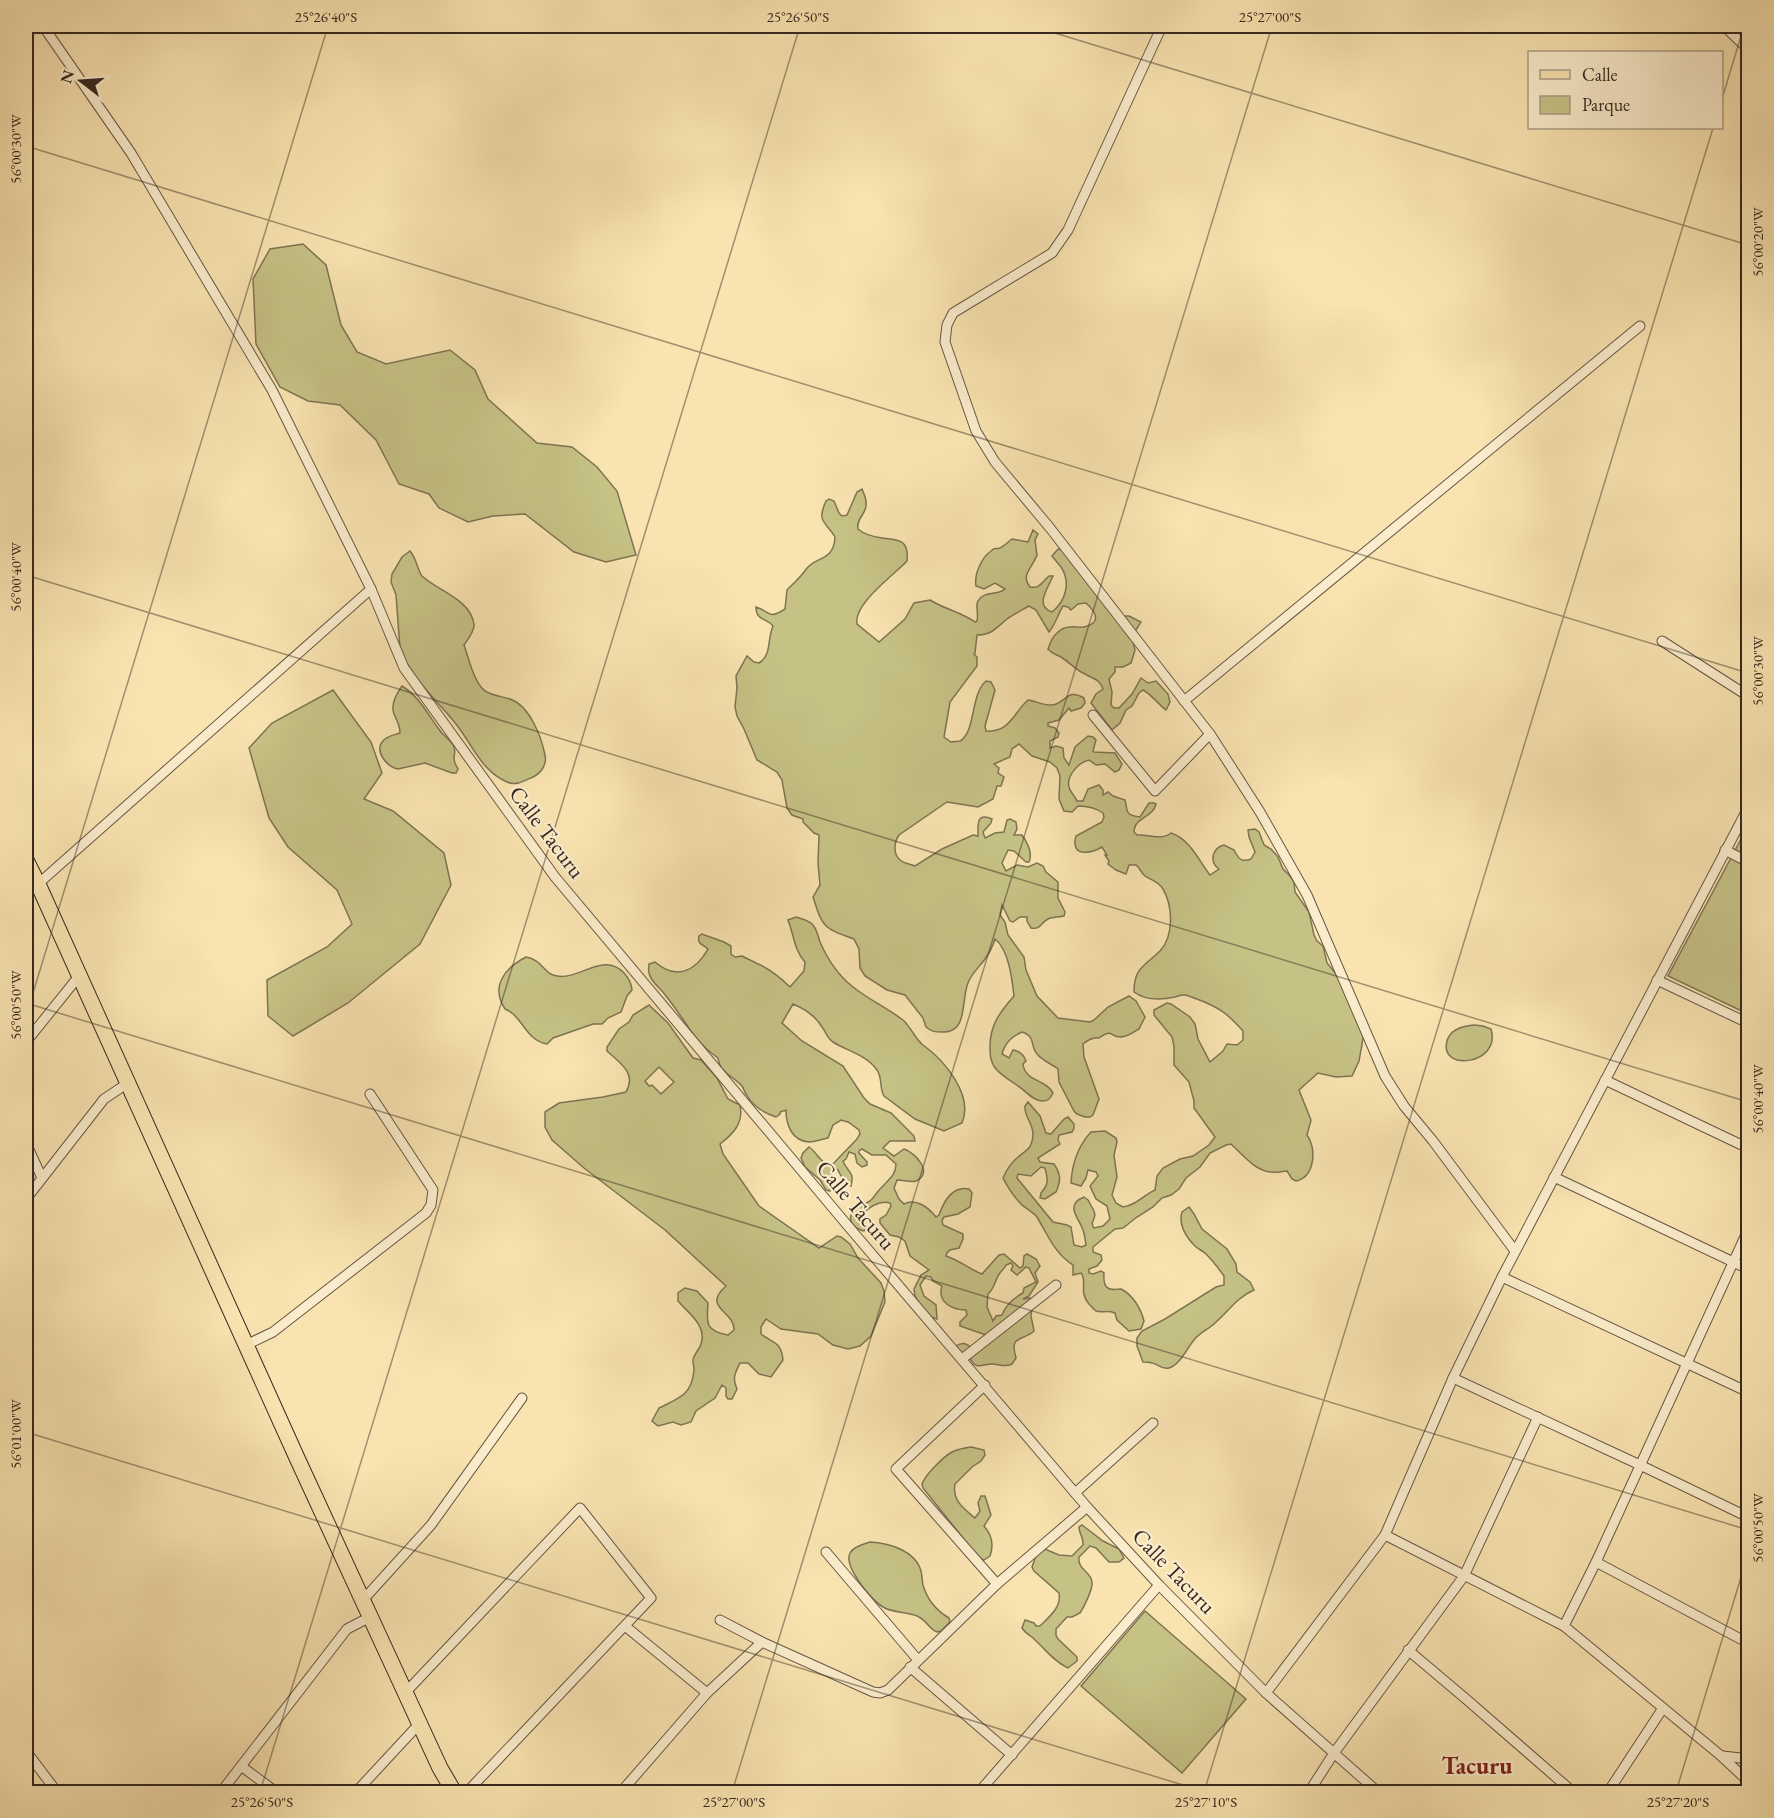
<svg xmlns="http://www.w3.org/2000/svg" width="1774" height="1818" font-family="'EB Garamond',serif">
  <rect width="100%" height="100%" fill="#f9e4b1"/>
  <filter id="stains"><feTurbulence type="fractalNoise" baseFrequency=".00333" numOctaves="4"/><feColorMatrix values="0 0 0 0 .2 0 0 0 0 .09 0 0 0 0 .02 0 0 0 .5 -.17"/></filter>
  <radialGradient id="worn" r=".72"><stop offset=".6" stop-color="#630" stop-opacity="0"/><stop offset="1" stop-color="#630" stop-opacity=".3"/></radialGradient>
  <g fill="#c6c286" stroke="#7e7453" stroke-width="1.5" fill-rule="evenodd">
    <polygon points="303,244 326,265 341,325 357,352 386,364 450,350 475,370 488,399 537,443 572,447 597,467 617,491 636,555 606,562 574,552 525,514 493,516 468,522 439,508 429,494 399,484 376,440 340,405 308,401 280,387 256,344 253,279 270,249"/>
    <path d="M862 489C864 494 867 500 866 505 866 515 856 518 858 529 864 534 874 537 882 538 899 540 909 539 907 561 894 575 853 604 857 624L879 642 905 619 914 603 930 600C944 609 961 612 975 622L977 621C979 614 975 605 978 601 984 590 998 596 1005 589L995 583 984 589 976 586C974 575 981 558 991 551 997 546 992 550 1000 548 1004 546 1008 542 1012 539L1028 542 1033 530 1038 534 1035 540 1037 555C1033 567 1020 575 1030 587 1040 589 1042 582 1049 576H1053C1048 588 1034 606 1052 612 1066 601 1071 582 1061 567 1058 563 1055 560 1052 556L1058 549 1062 550 1120 616H1129L1141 622 1134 633 1133 642 1135 650 1131 663 1123 667H1115V672L1109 679 1112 692 1111 705 1114 708H1119L1132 694 1141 678 1148 683 1156 681 1168 694 1170 702 1166 710C1158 704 1151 694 1143 690L1139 693 1132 706 1126 710 1120 723 1112 730 1091 703 1096 694 1103 689C1099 678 1093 679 1085 674 1076 670 1069 662 1061 657 1055 654 1052 654 1048 649 1050 643 1052 637 1057 633 1060 630 1065 627 1070 627 1074 626 1079 628 1084 627 1102 623 1096 612 1086 603L1078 604 1071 610 1068 607 1063 606C1058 614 1056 623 1049 632L1036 610 1029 606C1022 610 1014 614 1007 619 996 628 992 635 977 635L975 653 974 654 977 657V666L950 702 944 737 951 742C952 742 959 741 960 741 976 732 970 695 986 681L991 682 995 690 985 726 986 731C1010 733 1014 712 1028 700 1036 701 1044 706 1053 705 1067 702 1067 688 1084 698L1085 703 1081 708 1071 711 1069 708 1059 720 1048 723V726L1055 728 1059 733 1058 737 1050 741V748L1056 746 1063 748 1064 758 1069 765 1075 747 1088 736 1093 737 1096 740 1093 751 1094 752 1115 753 1122 764 1119 770 1115 772 1105 764 1096 765 1089 760C1079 762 1066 776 1069 787 1070 792 1075 796 1077 801H1083L1088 789 1099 785 1103 790V795L1108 792 1113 796 1125 800C1128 811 1124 815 1140 817L1149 803H1154L1156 804C1153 818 1134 817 1134 832L1137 835C1149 834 1162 841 1171 833 1190 839 1199 861 1210 875L1219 869C1209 862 1212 848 1224 845L1234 850C1238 858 1241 863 1251 859L1255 852 1249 837 1248 830 1255 829 1259 832 1264 845 1271 849 1278 857 1283 869 1290 876 1294 882 1295 892 1309 912 1314 935 1317 941 1323 946 1327 963 1341 980 1364 1033 1359 1061 1352 1076 1336 1077 1318 1073 1299 1090 1311 1120 1307 1135C1317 1148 1315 1177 1296 1181L1292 1179 1287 1171C1282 1171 1277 1173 1272 1172 1256 1172 1242 1154 1231 1144L1226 1145 1210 1153 1200 1167 1186 1178 1179 1189 1171 1195 1162 1198 1153 1207 1137 1217 1123 1228 1115 1229 1093 1247V1252L1101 1255 1102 1260 1097 1266 1089 1269V1273L1093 1274 1101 1271 1104 1273C1103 1288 1107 1291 1121 1289 1133 1295 1141 1309 1144 1321L1141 1329 1129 1331 1117 1320 1115 1313C1108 1310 1101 1313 1096 1311 1094 1310 1091 1306 1089 1304 1078 1291 1088 1282 1081 1273L1073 1275V1265C1055 1254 1047 1234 1037 1217 1033 1212 1027 1209 1022 1205 1014 1197 1008 1188 1003 1178 1006 1171 1012 1162 1017 1158 1027 1149 1032 1150 1033 1134 1033 1123 1024 1117 1025 1106L1028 1102 1040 1116 1046 1133 1051 1134 1064 1119 1068 1117 1074 1124V1128L1072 1132 1059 1135 1058 1140 1060 1144 1038 1158 1040 1162 1054 1164C1061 1174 1061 1181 1056 1192L1045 1199 1040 1198 1041 1193C1049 1184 1048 1180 1045 1168L1041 1167 1031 1176 1018 1174 1017 1178 1053 1222 1067 1225 1071 1227 1074 1245 1082 1247 1086 1245C1085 1240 1085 1235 1083 1230 1079 1218 1064 1205 1084 1197L1088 1200 1094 1211 1095 1215 1092 1224 1094 1228 1103 1226 1110 1219 1107 1206 1096 1199 1090 1186 1098 1176 1096 1172 1088 1170 1086 1178 1081 1186 1071 1183C1072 1164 1078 1146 1091 1132L1105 1131 1116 1138 1117 1142 1114 1155 1117 1177 1112 1195 1116 1203 1123 1207C1137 1205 1142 1196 1155 1190L1157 1176 1163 1168 1180 1159 1193 1156 1209 1145 1215 1137 1194 1108V1101L1189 1082 1174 1065V1046L1172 1037 1154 1015V1010L1167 1003 1171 1004 1190 1017 1195 1024 1198 1039 1210 1062 1223 1051 1227 1044 1237 1045 1243 1040V1031C1227 1013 1220 1008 1197 999 1193 998 1188 995 1184 995 1179 995 1179 996 1175 997 1161 1000 1146 1001 1134 992 1134 967 1145 966 1160 951 1174 936 1173 906 1163 889 1158 881 1151 880 1145 876 1141 873 1140 868 1136 865H1129L1126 874 1116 870 1108 864 1109 861 1105 855H1107L1102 847C1090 854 1070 857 1076 836L1102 822 1104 817 1103 813C1096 808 1087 806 1078 806L1072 812 1064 811 1059 799 1060 776 1057 768 1050 762 1032 756 1019 744 1012 749 1010 757 994 764 999 768 998 773 1004 777 1001 786H997L993 799 978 807 947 802 899 835C894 842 893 854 900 860 903 863 910 864 915 866L942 849 973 835 978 836C978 825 976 812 992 819L991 823 983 832 985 838 995 833 1004 832 1007 820 1010 819 1016 822 1017 829 1014 835H1022C1027 842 1033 853 1029 862H1026L1014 851 1008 850 1002 863 1006 871 1017 865 1028 867 1037 863 1043 866 1046 872 1058 882V898L1065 912 1064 916C1059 917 1052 917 1048 919 1040 923 1041 930 1031 928L1027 921V917H1020L1013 922 1010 921 1002 905 1000 915 1005 922 1008 935 1024 957 1026 970 1037 996 1058 1018 1090 1022 1094 1020 1108 1007 1129 996 1136 1001 1145 1017 1139 1029C1134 1032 1127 1037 1121 1037 1109 1037 1114 1028 1099 1038 1093 1037 1088 1040 1083 1044L1084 1057 1099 1099 1093 1115 1090 1117H1085L1077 1114 1074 1111 1059 1082 1058 1069C1052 1064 1043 1061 1038 1055 1029 1046 1037 1037 1022 1032 1011 1037 1005 1043 1002 1054L1009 1058 1013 1050C1019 1051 1024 1055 1026 1061L1023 1064C1025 1082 1046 1079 1053 1093 1050 1099 1048 1101 1042 1101 1033 1101 1026 1091 1018 1086 1011 1081 1002 1076 996 1069 990 1062 990 1054 990 1046 990 1025 1000 1012 1014 996 1012 979 1009 950 995 939 993 945 991 951 987 956 981 966 972 972 968 983 961 1000 968 1033 943 1032 935 1032 932 1032 926 1027L923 1018 905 995 887 990 865 976 860 968 859 949 854 939C823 928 823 928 813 897L820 885 818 863 819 835 814 833 803 822V819L792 815 787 808 782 780 777 772 757 760 744 729 737 716 735 707 737 688 736 676 747 656 754 662 759 663C772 655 767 639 773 626 767 618 756 621 756 607 771 612 768 620 785 609L787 590C795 582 801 577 807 568 817 556 834 561 835 537 826 521 816 523 826 501L829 499 834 501 839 513 842 516 847 515 857 492Z"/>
    <path d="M410 551C417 559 418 572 422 576 438 591 470 599 474 624 475 631 468 639 464 645 469 659 472 676 481 687 487 695 501 696 510 699 530 706 541 736 545 755 547 765 541 773 533 777 524 781 516 786 507 782 482 772 472 744 456 724 437 700 410 678 400 648L396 595 391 582 392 574 402 557Z"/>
    <path d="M402 686C420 697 429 717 441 732 445 737 452 741 454 747 457 755 450 756 458 769L456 773H452L425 763 398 769C387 767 375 752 382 742 386 736 394 735 400 733 400 725 397 721 394 714 390 704 397 693 402 686Z"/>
    <polygon points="333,690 371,742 382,773 364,799 393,811 444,853 451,885 420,944 348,1003 293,1036 268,1016 267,980 327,947 352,924 337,890 288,847 269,818 249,748 272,723"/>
    <polygon points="1748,826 1748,1014 1668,976"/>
    <path d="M796 917C802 919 808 920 813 925 817 930 818 936 820 942 827 958 839 976 853 987 868 999 887 1008 903 1020 911 1027 915 1039 923 1045 944 1060 974 1095 962 1123L944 1131 915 1119 884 1096C879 1088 883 1079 877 1070 867 1055 847 1051 833 1042 827 1038 826 1032 822 1027 815 1015 805 1009 793 1004L782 1023 802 1041 843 1066 864 1098 870 1104 891 1113 914 1136 915 1141H890L883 1148 894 1156 904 1149C916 1153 934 1173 916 1181 911 1183 903 1180 897 1180L894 1188 899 1199 904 1204C916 1198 928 1207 936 1217L939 1215C944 1201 952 1186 969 1189L972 1193 970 1207 958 1214 944 1217 942 1221 943 1225 963 1234V1239L959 1248 950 1250 947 1253 946 1256C959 1260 969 1269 982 1274L999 1255 1004 1254 1020 1268 1023 1266 1024 1256 1027 1254 1036 1259 1040 1266 1035 1273 1038 1282 1029 1296 1023 1299 1030 1298 1033 1300 1031 1316 1034 1331C1022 1342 1009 1334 1016 1358L1012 1364C1004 1368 1000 1364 992 1364 982 1364 976 1371 970 1358L957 1350 956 1346C962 1342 965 1343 971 1347L986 1335 960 1326V1322L967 1315 966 1310C952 1310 937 1302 942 1286L933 1281 931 1277 926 1276 920 1285 924 1296 936 1305 937 1319 931 1317 921 1306 915 1296 914 1289 921 1275 929 1270 910 1256 905 1241 899 1237 890 1235 880 1223V1219L886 1215 891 1206 890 1203C878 1200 868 1208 859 1217L867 1227 864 1231C855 1229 846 1221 853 1211 857 1206 864 1204 870 1201 875 1197 877 1191 882 1187 889 1179 896 1175 896 1164L886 1155H872L862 1149 859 1151V1153L867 1162V1165L862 1167 857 1163 855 1154 849 1152 846 1159 843 1161C847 1172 855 1171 851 1186L845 1184 838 1170 834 1167 832 1168C832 1175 831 1184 830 1191L826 1190 820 1180 805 1167 801 1158 803 1153 809 1147C818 1153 820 1164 832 1165L857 1139 860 1134 859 1130 848 1122 841 1120 833 1125 828 1138C822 1139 815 1142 809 1142 792 1141 786 1125 786 1110L780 1112V1114L776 1117C764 1113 752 1105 746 1094 744 1091 744 1089 742 1086 733 1076 720 1073 718 1058 692 1040 685 1019 666 996 661 988 651 983 649 973 648 972 649 965 649 964L655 962C676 980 695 972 708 949 703 944 697 945 699 936L702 934 724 942 731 946V954L735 957 742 956C747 959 751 960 756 963 768 968 781 978 790 987L804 971 805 962C794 950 794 935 788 920ZM1011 1263 1013 1266 1011 1270 1017 1275 1026 1267 1029 1268 1036 1282 1024 1288 1023 1293C1014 1298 1005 1306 1002 1315L996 1316 993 1321 987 1307 988 1294C995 1288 995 1279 1000 1273 1002 1270 1005 1268 1006 1265Z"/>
    <path d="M526 957C543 960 543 974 557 976 580 980 604 951 624 973 629 979 631 982 632 990L627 996 621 1012 608 1018 602 1024H593L553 1038 547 1044C525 1040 523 1016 505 1009 490 986 505 968 526 957Z"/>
    <path d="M649 1005 668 1023 693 1058 701 1060 717 1078 728 1099 740 1105C744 1123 733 1134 720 1144L723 1154 759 1206 819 1248 837 1236 841 1237 850 1244 858 1258 881 1283 884 1291 885 1302 871 1336 860 1346 848 1349 833 1345 818 1334 781 1329 766 1319 761 1327V1334C774 1344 781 1341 783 1360L771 1377 759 1374 748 1363H740C735 1373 732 1378 737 1389L732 1399H728L726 1396V1388L722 1385 715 1398 696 1411 691 1422 681 1425 673 1422 658 1426 652 1421 659 1408C679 1398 692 1395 694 1370 694 1367 693 1364 693 1360 694 1354 699 1350 701 1344 707 1325 689 1314 678 1301V1293L685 1288 697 1291 708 1303C707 1322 704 1331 728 1335L734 1330C735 1311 701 1308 726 1286L665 1230 584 1168 552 1140 545 1127V1112L559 1103 603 1097 626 1092C637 1073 620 1063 607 1051V1047L619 1029 629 1022 633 1015ZM659 1067 674 1082 661 1094 652 1085 649 1086 645 1081Z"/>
    <path d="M1474 1025 1483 1026 1491 1029C1502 1065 1438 1072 1447 1041 1450 1029 1463 1026 1474 1025Z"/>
    <path d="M1189 1207 1194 1214 1202 1229 1227 1249 1236 1264 1237 1272 1250 1282 1254 1290C1237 1297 1229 1311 1215 1323 1209 1329 1199 1333 1194 1340 1187 1348 1180 1365 1169 1368 1162 1370 1158 1364 1152 1363 1149 1362 1146 1362 1143 1362L1137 1346V1338L1142 1331 1165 1319 1216 1287 1224 1285V1276C1219 1269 1213 1261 1206 1254 1203 1251 1198 1249 1195 1246 1186 1237 1178 1224 1182 1212Z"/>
    <path d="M971 1447 984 1450 985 1455 981 1461 972 1467 955 1484C952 1500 963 1508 975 1518L980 1511 978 1503 981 1496H985L991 1515 984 1526C992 1535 994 1545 990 1556L984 1560 979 1558 923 1488 922 1484C925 1475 943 1457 952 1452 958 1449 964 1448 971 1447Z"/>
    <path d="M1082 1525 1103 1541 1119 1549 1124 1558 1119 1562H1109L1096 1548 1090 1546 1079 1557C1077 1570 1091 1571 1092 1582 1093 1589 1084 1607 1080 1613L1072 1617H1067L1056 1629V1635L1058 1639 1077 1657V1661L1068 1668C1053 1661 1044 1648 1033 1638 1028 1634 1025 1633 1022 1628L1025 1620 1034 1623 1036 1626H1040C1049 1617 1062 1607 1059 1593L1034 1571 1032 1567 1037 1553 1045 1549 1059 1555 1072 1556 1083 1545C1084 1538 1079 1534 1079 1527Z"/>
    <path d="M870 1542C888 1543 915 1550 921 1571 922 1575 922 1580 923 1585 927 1599 937 1611 949 1618L950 1622 941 1631 937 1632C929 1629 927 1621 919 1617 909 1611 894 1614 883 1607 872 1601 843 1566 850 1553 853 1547 863 1544 870 1542Z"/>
    <polygon points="1145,1611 1246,1699 1182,1773 1081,1686"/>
  </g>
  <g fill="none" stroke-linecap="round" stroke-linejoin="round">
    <g stroke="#675644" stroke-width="11">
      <g id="minor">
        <polyline points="43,26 131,153 272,390 371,589 404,668 555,877 848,1226 1087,1507 1159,1585 1266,1693 1378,1792"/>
        <polyline points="1162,26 1068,230 1052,253 953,313 947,325 945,342 976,431 995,462 1050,528 1210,734 1260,812 1307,895 1385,1076 1404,1106 1433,1141 1515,1251"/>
        <polyline points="1726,26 1726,28 1748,49"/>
        <polyline points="1662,641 1748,696"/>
        <polyline points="1184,701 1640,326"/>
        <polyline points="1093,715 1155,791 1210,734"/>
        <polyline points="1725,850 1748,862"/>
        <polyline points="38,884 371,589"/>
        <polyline points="1657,980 1748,1023"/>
        <polyline points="26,1042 79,976"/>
        <polyline points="1605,1080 1748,1148"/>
        <polyline points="26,1143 42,1178"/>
        <polyline points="1554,1177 1748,1269"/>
        <polyline points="26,1199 104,1099 128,1083"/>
        <polyline points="1502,1277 1748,1392"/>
        <polyline points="246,1345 273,1332 426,1213 431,1205 433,1190 370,1094"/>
        <polyline points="962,1359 1056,1285"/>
        <polyline points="1453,1378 1640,1465 1748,1517"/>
        <polyline points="985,1385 896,1469 997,1584"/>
        <polyline points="1075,1493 1153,1423"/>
        <polyline points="1385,1535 1564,1626 1720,1755 1748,1781"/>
        <polyline points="826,1552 918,1660"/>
        <polyline points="1596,1562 1748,1643"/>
        <polyline points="363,1600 431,1525 522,1398"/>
        <polyline points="720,1620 762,1642 873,1692 880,1693 888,1690 997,1584 1087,1507"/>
        <polyline points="625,1626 707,1693"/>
        <polyline points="1564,1626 1596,1562 1748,1230"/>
        <polyline points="1408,1650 1466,1699 1573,1792"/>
        <polyline points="910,1667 1012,1755"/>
        <polyline points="405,1693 580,1508 651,1598 467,1792"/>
        <polyline points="1266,1693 1385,1535 1453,1378 1502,1277 1748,808"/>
        <polyline points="26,1751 57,1792"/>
        <polyline points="1723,1756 1740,1758 1748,1755"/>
        <polyline points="241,1766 276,1792"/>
        <polyline points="221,1792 347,1629 370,1617"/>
        <polyline points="356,1792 420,1723"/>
        <polyline points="621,1792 707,1693 762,1642"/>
        <polyline points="979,1792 1159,1585"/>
        <polyline points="1309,1792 1334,1753 1464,1576 1538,1417"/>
        <polyline points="1608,1792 1663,1708"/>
      </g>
    </g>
    <g stroke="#362720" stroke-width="17">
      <polyline id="primary" points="26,860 38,884 297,1458 440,1768 454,1792"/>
    </g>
    <use href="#minor" stroke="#fbedcc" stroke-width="9"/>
    <use href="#primary" stroke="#f9e4b1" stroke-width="15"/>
  </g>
  <path fill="none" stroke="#362720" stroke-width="1.5" stroke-opacity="0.45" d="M1032 26 1748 245M1722 99 1744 26M26 146 1748 673M26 575 1748 1102M26 1003 1748 1530M26 1016 328 26M26 1432 1206 1792M260 1792 800 26M732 1792 1272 26M1204 1792 1713 128M1676 1792 1748 1554"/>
  <g text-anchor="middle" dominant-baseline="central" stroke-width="4.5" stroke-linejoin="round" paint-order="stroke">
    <g font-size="22" fill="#362720" stroke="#fbedcc">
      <text transform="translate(547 832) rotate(53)">Calle Tacuru</text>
      <text transform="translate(856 1205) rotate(50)">Calle Tacuru</text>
      <text transform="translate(1174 1571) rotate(46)">Calle Tacuru</text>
    </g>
    <g font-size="24" font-weight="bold" fill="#7a1f14" stroke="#fbedcc">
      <text x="1477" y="1765">Tacuru</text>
    </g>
  </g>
  <rect width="1774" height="1818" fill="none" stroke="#f9e4b1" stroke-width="66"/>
  <rect x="1528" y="51" width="195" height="78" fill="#fbedcc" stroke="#ac9e87" stroke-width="1.5"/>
  <rect x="1540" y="70" width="30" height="9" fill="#f9e4b1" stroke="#ac9e87" stroke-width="1.5"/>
  <text x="1582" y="81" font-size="18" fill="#362720">Calle</text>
  <rect x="1540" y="96" width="30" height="18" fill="#c6c286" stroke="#ac9e87" stroke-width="1.5"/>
  <text x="1582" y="111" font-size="18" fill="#362720">Parque</text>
  <g transform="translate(81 81) rotate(287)" stroke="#fbedcc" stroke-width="4.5" paint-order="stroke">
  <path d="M0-4.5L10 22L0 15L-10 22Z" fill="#362720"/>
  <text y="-9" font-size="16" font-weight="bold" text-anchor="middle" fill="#362720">N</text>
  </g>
  <rect x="33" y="33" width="1708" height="1752" fill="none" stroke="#362720" stroke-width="2"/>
  <g font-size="15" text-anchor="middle" fill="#362720">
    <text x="326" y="22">25°26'40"S</text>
    <text x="798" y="22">25°26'50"S</text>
    <text x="1270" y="22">25°27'00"S</text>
    <text transform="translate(16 149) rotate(-90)" y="5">56°00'30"W</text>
    <text transform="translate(1758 242) rotate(-90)" y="5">56°00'20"W</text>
    <text transform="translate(16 577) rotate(-90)" y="5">56°00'40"W</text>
    <text transform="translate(1758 671) rotate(-90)" y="5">56°00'30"W</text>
    <text transform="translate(16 1005) rotate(-90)" y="5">56°00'50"W</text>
    <text transform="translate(1758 1099) rotate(-90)" y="5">56°00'40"W</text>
    <text transform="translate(16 1434) rotate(-90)" y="5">56°01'00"W</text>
    <text transform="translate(1758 1528) rotate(-90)" y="5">56°00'50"W</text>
    <text x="262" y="1807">25°26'50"S</text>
    <text x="734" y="1807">25°27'00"S</text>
    <text x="1206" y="1807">25°27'10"S</text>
    <text x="1678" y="1807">25°27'20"S</text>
  </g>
  <rect width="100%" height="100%" filter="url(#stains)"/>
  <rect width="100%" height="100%" fill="url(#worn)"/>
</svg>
